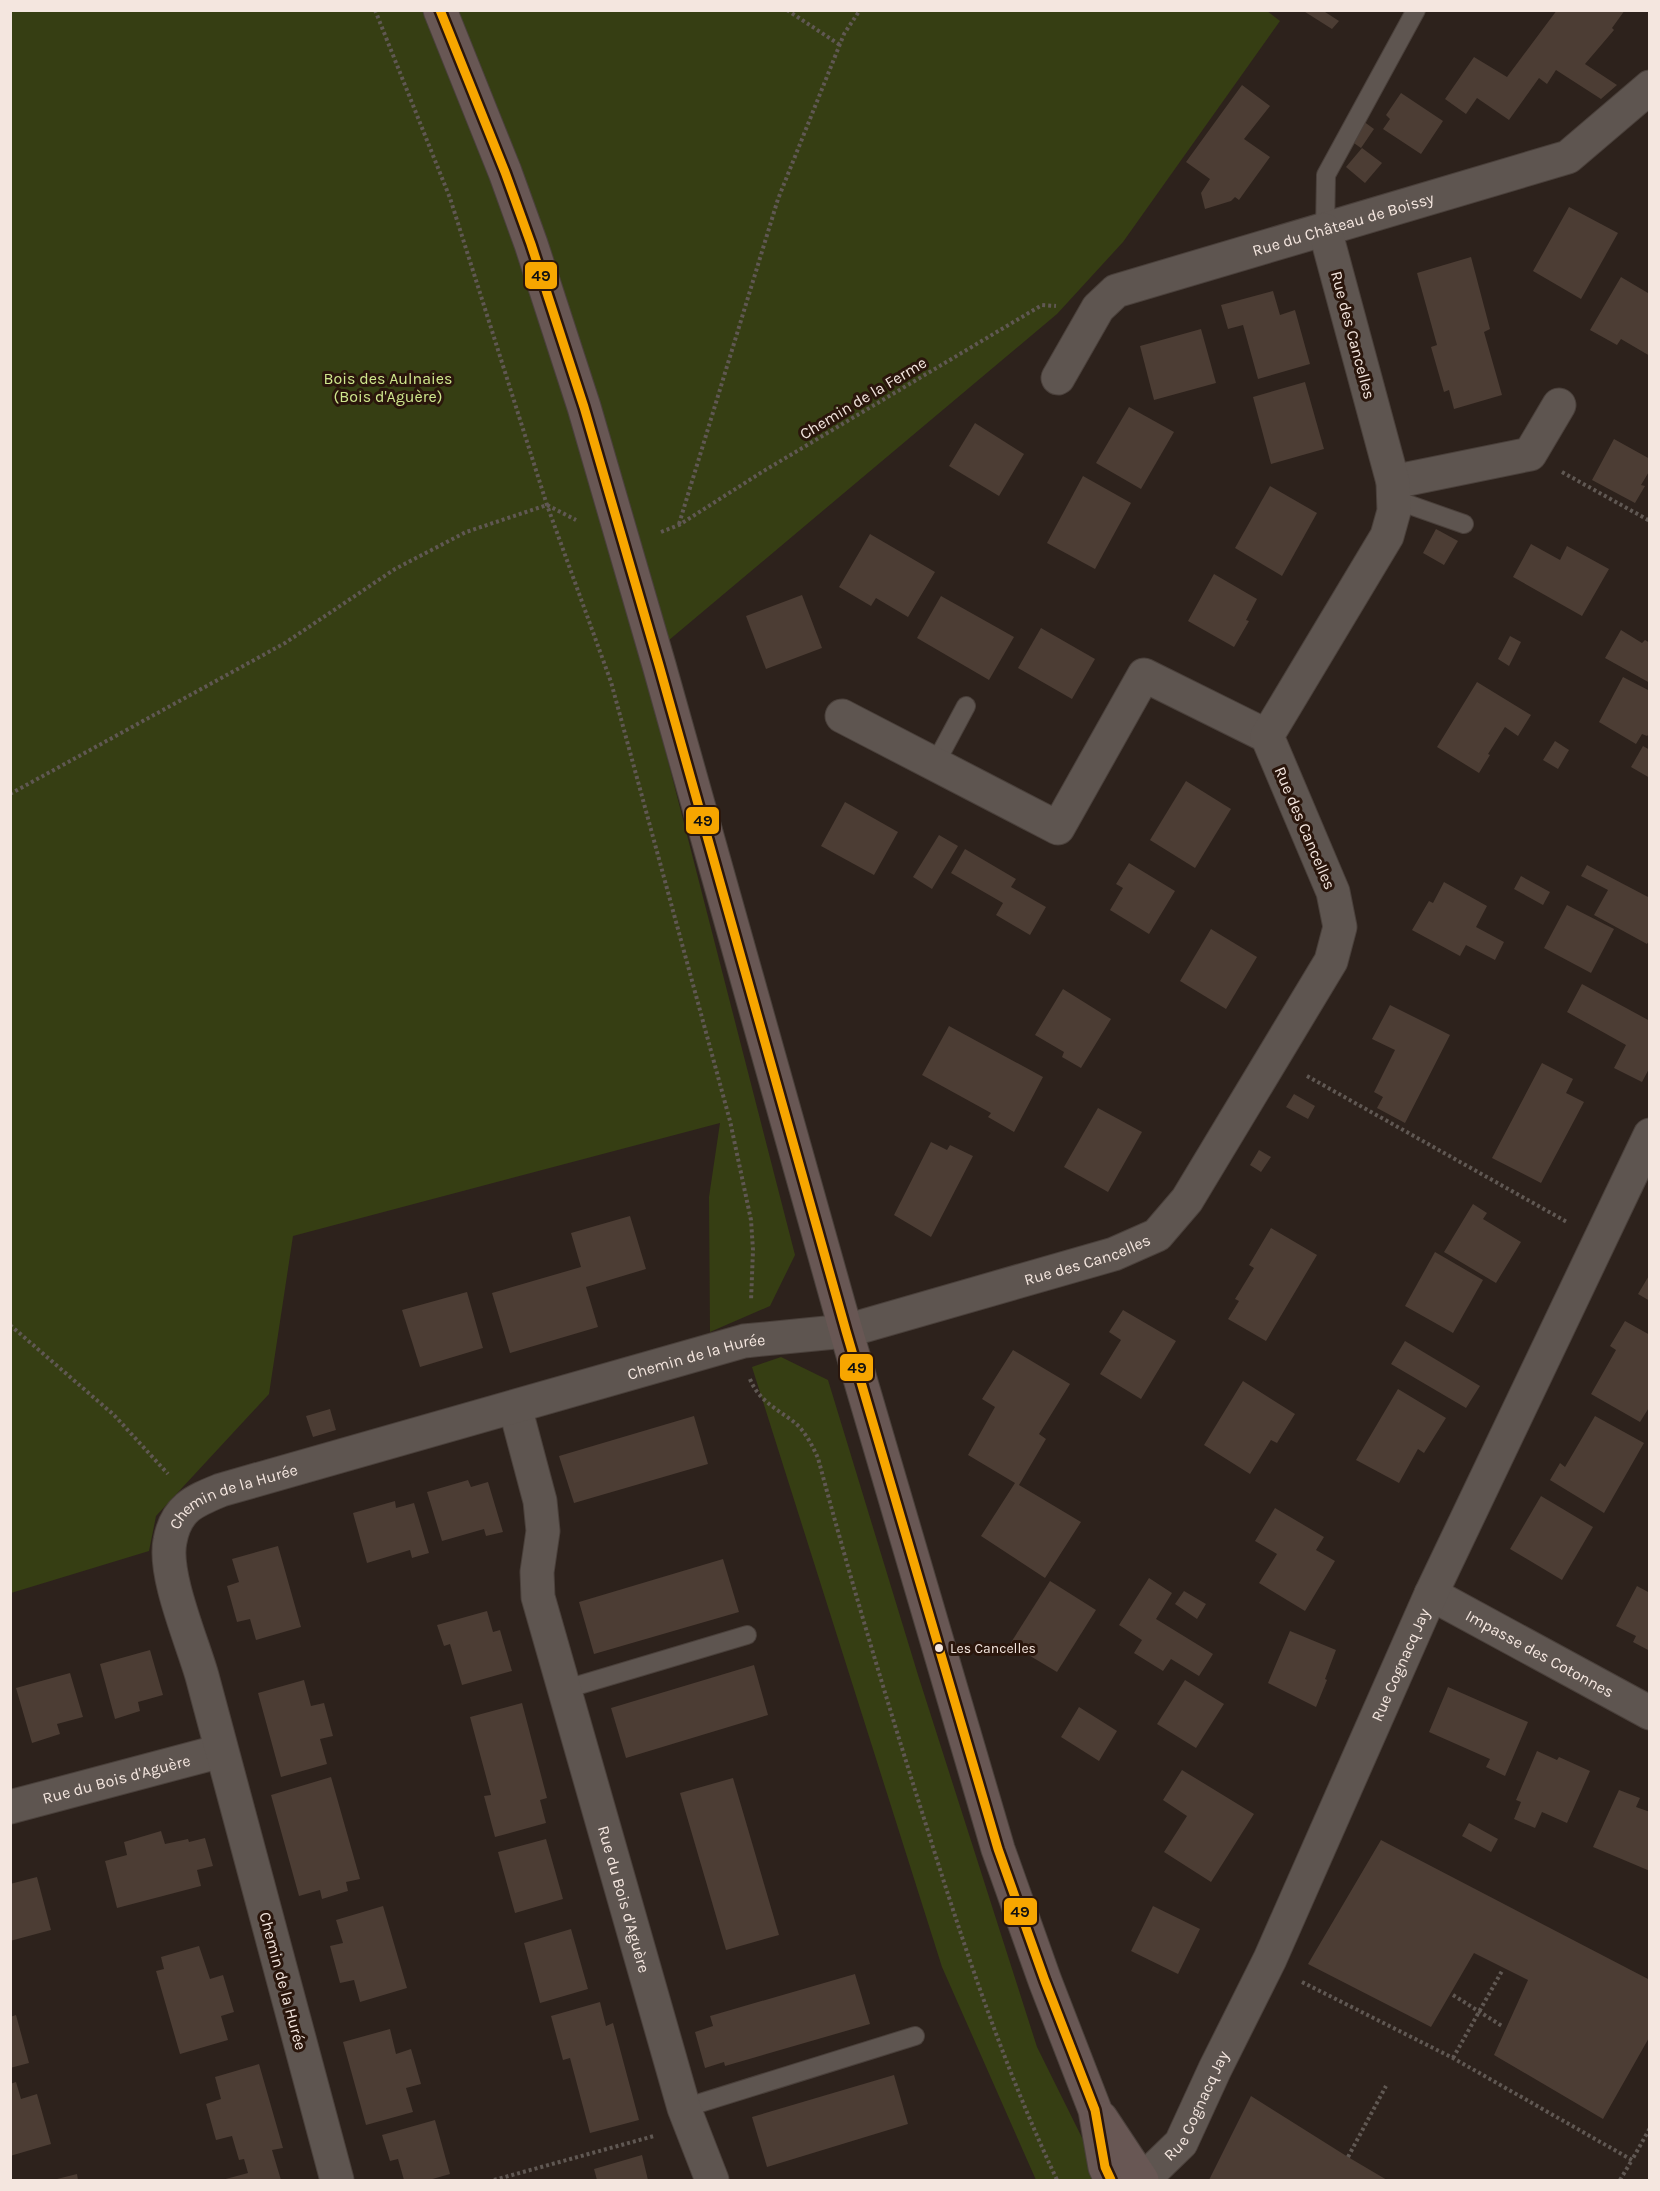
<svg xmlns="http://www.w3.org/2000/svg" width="1660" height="2191" font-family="Karla,sans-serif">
  <rect width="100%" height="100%" fill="#2d221c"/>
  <g fill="#363e13">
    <polygon points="11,11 1267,11 1280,21 1123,242 1057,314 656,651 650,691 795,1255 770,1306 710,1332 709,1197 720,1123 293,1236 269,1394 156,1516 149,1551 11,1593"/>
    <polygon points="781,1357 828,1380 918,1675 1037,2047 1103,2180 1036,2180 942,1967 752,1367"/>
  </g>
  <g fill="#4c3d34">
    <polygon points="1302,10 1322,10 1339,21 1332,29"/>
    <polygon points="1557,10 1625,10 1612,28 1614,30 1585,64 1617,85 1601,99 1556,70 1547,84 1539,78 1509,120 1477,98 1466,114 1445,99 1474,57 1507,77"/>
    <polygon points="1242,85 1270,106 1244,139 1270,157 1239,200 1235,197 1231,201 1205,209 1201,193 1210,179 1186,162"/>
    <polygon points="1401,93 1443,121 1421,154 1383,129 1390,119 1386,115"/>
    <polygon points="1363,121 1374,129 1361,148 1351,141"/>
    <polygon points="1362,148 1382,163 1365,183 1346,167"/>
    <polygon points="1569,207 1618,233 1581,299 1533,271"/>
    <polygon points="1471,257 1490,329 1484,332 1502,395 1454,409 1449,390 1444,392 1431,347 1437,345 1417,273"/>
    <polygon points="1621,277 1648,293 1650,290 1650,356 1621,339 1617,345 1590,330"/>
    <polygon points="1273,291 1280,315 1295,310 1310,364 1258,379 1243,325 1228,329 1221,305"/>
    <polygon points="1201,329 1216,383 1154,400 1140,346"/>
    <polygon points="1305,382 1324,449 1271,464 1253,397"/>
    <polygon points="1129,407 1174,432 1141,489 1096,463"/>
    <polygon points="975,423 1024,454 999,496 949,466"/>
    <polygon points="1614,439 1650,459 1650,470 1641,485 1645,486 1635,503 1592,480"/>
    <polygon points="1083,476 1131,503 1095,569 1047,543"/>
    <polygon points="1270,486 1317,513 1282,576 1235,548"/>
    <polygon points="1436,529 1458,541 1444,565 1423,553"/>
    <polygon points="870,534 935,572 908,617 876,598 871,606 839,587"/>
    <polygon points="1531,544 1560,560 1567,546 1609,569 1582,616 1513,577"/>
    <polygon points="1214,574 1257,599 1246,620 1249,621 1234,647 1188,621"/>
    <polygon points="802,595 822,648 766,669 746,616"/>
    <polygon points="941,596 1014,637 989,680 917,638"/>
    <polygon points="1041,628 1095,659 1072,699 1018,668"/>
    <polygon points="1621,630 1642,643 1645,640 1650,643 1650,683 1605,658"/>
    <polygon points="1510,636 1521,642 1509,666 1498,659"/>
    <polygon points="1623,677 1650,691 1650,733 1647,736 1642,734 1636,744 1599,722"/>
    <polygon points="1477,682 1531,715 1518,736 1505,727 1488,754 1490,755 1479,773 1437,747"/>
    <polygon points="1555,741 1569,750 1558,769 1543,760"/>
    <polygon points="1643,746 1650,750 1650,778 1631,767"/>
    <polygon points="1186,781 1231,809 1195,868 1150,840"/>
    <polygon points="845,802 898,832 874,875 821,846"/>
    <polygon points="939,835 958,846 932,889 913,877"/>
    <polygon points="965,849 1016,879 1011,887 1046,907 1030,935 996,915 1003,903 951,873"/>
    <polygon points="1129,863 1175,891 1149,934 1110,910 1123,888 1116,884"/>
    <polygon points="1587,865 1650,898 1650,939 1647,944 1594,915 1608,890 1581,876"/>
    <polygon points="1521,876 1550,892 1543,905 1514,889"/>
    <polygon points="1444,882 1487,906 1476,927 1504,942 1495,960 1466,945 1460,956 1412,930 1429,901 1433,903"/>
    <polygon points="1567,905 1614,929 1591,973 1544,948"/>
    <polygon points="1211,929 1257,957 1226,1009 1180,981"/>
    <polygon points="1582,984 1650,1021 1650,1067 1642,1082 1614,1068 1626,1045 1567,1012"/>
    <polygon points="1063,989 1111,1019 1081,1068 1062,1057 1064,1052 1035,1035"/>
    <polygon points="1390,1005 1450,1035 1405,1123 1377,1108 1383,1097 1374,1092 1395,1050 1372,1039"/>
    <polygon points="949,1026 1043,1077 1014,1132 988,1117 991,1113 922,1075"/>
    <polygon points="1542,1063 1573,1079 1566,1093 1584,1102 1541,1183 1492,1158"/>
    <polygon points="1294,1094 1315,1106 1308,1119 1286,1107"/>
    <polygon points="1098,1108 1142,1132 1108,1192 1064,1167"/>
    <polygon points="931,1142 947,1150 950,1145 973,1156 931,1237 894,1215"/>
    <polygon points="1259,1150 1271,1157 1261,1172 1250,1165"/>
    <polygon points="1473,1204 1487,1213 1483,1219 1521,1242 1496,1283 1444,1252"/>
    <polygon points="630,1216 646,1269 586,1287 598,1327 510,1353 492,1293 581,1267 571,1233"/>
    <polygon points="1271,1228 1317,1255 1266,1341 1228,1319 1239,1301 1235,1299 1254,1268 1249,1265"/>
    <polygon points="1435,1252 1483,1280 1453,1333 1405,1306"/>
    <polygon points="1650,1274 1650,1301 1638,1294"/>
    <polygon points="467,1292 483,1348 420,1367 402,1310"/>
    <polygon points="1123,1310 1176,1341 1141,1399 1100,1374 1121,1340 1109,1332"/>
    <polygon points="1625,1321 1650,1335 1650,1406 1640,1422 1591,1394 1616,1350 1610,1346"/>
    <polygon points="1405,1341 1480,1386 1466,1408 1391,1364"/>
    <polygon points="1013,1350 1070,1384 1039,1434 1046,1439 1019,1485 1081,1522 1045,1578 981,1536 1015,1483 968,1455 995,1407 982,1399"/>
    <polygon points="1243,1381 1295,1414 1277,1443 1271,1440 1250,1474 1204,1445"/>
    <polygon points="1398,1389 1446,1418 1424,1453 1418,1449 1399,1483 1356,1460"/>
    <polygon points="330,1409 336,1430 313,1437 306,1416"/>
    <polygon points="694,1416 708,1464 574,1503 559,1456"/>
    <polygon points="1595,1416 1644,1443 1604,1513 1550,1480 1560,1463 1565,1467"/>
    <polygon points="468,1480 471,1487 488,1482 503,1532 486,1536 484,1529 442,1541 427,1492"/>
    <polygon points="1541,1496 1593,1527 1562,1580 1510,1549"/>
    <polygon points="395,1501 396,1508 414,1503 429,1553 412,1558 410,1550 367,1563 353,1513"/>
    <polygon points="1275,1508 1324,1537 1316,1550 1335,1561 1305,1611 1259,1583 1277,1554 1255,1541"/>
    <polygon points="278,1546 301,1627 256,1640 250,1619 237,1622 227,1586 239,1582 232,1559"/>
    <polygon points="723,1559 739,1612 594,1654 579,1602"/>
    <polygon points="1149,1578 1172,1593 1156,1619 1213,1654 1199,1676 1171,1659 1163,1671 1134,1653 1142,1640 1119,1625"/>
    <polygon points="1050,1581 1096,1610 1057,1672 1010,1644"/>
    <polygon points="1637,1586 1650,1593 1650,1651 1633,1642 1636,1636 1616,1626"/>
    <polygon points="1184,1591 1206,1604 1197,1619 1175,1604"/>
    <polygon points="487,1611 493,1632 500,1630 512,1671 462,1685 450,1644 444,1646 437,1625"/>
    <polygon points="1290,1631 1336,1650 1325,1679 1327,1680 1316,1707 1268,1683"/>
    <polygon points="150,1650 163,1695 138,1702 140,1711 115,1719 100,1664"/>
    <polygon points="754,1665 768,1715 626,1758 611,1708"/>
    <polygon points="70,1673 83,1717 57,1724 60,1734 32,1743 16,1688"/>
    <polygon points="304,1680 311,1706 324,1703 333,1736 320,1739 327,1764 281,1777 258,1693"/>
    <polygon points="1185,1680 1224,1704 1196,1748 1157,1724"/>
    <polygon points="1448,1687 1528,1722 1505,1776 1486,1767 1490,1759 1429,1732"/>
    <polygon points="522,1703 547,1798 540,1800 546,1823 495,1837 484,1796 491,1795 470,1717"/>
    <polygon points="1079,1707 1117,1731 1099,1761 1061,1737"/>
    <polygon points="1537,1751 1557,1760 1559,1757 1590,1771 1567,1823 1542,1812 1535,1828 1514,1819 1521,1802 1516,1800"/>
    <polygon points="1182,1770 1254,1814 1211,1882 1164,1852 1187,1816 1163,1800"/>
    <polygon points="331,1777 360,1879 346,1882 348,1891 322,1899 320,1890 299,1896 271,1795"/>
    <polygon points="733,1778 779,1935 726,1950 680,1793"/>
    <polygon points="1619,1790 1640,1798 1636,1807 1650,1812 1650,1871 1593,1847"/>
    <polygon points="1469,1823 1498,1839 1491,1852 1462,1836"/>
    <polygon points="161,1831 165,1844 188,1839 189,1842 205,1838 213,1866 197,1870 201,1886 117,1908 105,1861 127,1855 124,1842"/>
    <polygon points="546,1839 563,1899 515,1913 498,1852"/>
    <polygon points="1381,1840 1650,1980 1650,2036 1603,2119 1494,2055 1528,1980 1474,1953 1431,2027 1308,1964"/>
    <polygon points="37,1877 51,1930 10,1941 10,1884"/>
    <polygon points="383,1906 407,1988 360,2002 354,1980 340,1983 330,1946 343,1943 336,1920"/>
    <polygon points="1153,1906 1200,1929 1178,1974 1131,1951"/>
    <polygon points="571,1929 588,1989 540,2003 524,1943"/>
    <polygon points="199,1946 210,1979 223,1975 234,2012 221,2016 228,2040 180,2054 156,1971 164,1969 161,1957"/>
    <polygon points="855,1974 870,2024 725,2066 724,2062 705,2068 695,2032 713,2026 710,2016"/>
    <polygon points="600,2002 606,2026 613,2023 639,2120 590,2133 570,2058 563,2060 551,2016"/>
    <polygon points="16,2015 29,2063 10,2068 10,2017"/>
    <polygon points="390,2029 396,2054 411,2049 421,2084 406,2088 413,2112 366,2125 343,2042"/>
    <polygon points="259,2064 283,2148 272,2150 281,2180 222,2180 248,2173 244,2159 239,2160 232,2136 216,2140 206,2104 221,2099 215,2077"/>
    <polygon points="894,2075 908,2124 767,2167 752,2117"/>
    <polygon points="16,2082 21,2099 37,2094 51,2144 10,2156 10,2084"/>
    <polygon points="1251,2096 1348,2157 1387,2180 1209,2180"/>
    <polygon points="435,2120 450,2174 429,2180 404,2180 398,2159 390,2161 382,2135"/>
    <polygon points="642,2155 648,2180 597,2180 594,2169"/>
    <polygon points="77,2174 78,2180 53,2180"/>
  </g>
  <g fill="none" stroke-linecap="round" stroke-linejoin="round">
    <g stroke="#4a403b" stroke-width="20">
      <g id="service">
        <polyline points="1325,230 1326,175 1416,10"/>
        <polyline points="1393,499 1464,524"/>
        <polyline points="935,764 966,706"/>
        <polyline points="566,1689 747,1635"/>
        <polyline points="684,2108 915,2036"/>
      </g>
    </g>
    <g stroke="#4a403b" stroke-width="35">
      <g id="minor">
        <path id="s1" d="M1058 378 1098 308 1116 291 1568 157 1650 87"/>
        <polyline points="1393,482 1530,454 1559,405"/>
        <polyline points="842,716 1058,828 1144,675 1267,736"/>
        <path id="s2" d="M515 1407 540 1501 543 1531 537 1572 538 1597 684 2108 712 2180"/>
        <path id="s3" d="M1431 1594 1650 1713"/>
        <path id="s4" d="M10 1807 221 1751"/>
        <path id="s5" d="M337 2180C292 2013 246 1845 202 1676 192 1641 163 1574 170 1541 176 1508 194 1501 221 1490L744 1341 846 1331 1114 1254 1157 1235 1187 1200 1331 961 1340 927 1333 892 1267 736 1387 536 1394 511 1393 482 1325 230"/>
        <path id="s6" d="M1136 2180 1149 2174 1181 2143 1215 2069 1270 1959 1431 1594 1650 1135"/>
      </g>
    </g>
    <g stroke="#4a403b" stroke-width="35">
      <g id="primary">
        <polyline points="440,10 505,172 531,244 584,407 659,665 846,1331 998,1849 1045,1981 1095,2110 1105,2167 1111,2180"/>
        <polyline points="1101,2118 1142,2180"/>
      </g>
    </g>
    <g stroke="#605853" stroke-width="4" stroke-dasharray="3 3" stroke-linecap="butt">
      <polyline points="375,10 450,198 547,505 611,682 730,1121 751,1220 753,1250 751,1301"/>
      <polyline points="787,10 840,45"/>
      <polyline points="1562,472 1650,521"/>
      <polyline points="679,524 778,199 844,34 860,10"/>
      <polyline points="661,532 679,525 762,472 1042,305 1056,306"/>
      <polyline points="10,794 285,643 395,569 466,532 547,505 576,520"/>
      <polyline points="1307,1076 1567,1222"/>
      <polyline points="10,1325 114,1415 168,1474"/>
      <path d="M750 1379C758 1400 777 1409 794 1422 805 1431 812 1445 818 1458 851 1582 888 1705 927 1828 964 1947 1004 2067 1057 2180"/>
      <polyline points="1302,1982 1453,2058 1632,2160 1650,2128"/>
      <polyline points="1453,1995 1502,2026"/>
      <polyline points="1453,2058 1502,1971"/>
      <polyline points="1348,2157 1386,2086"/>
      <polyline points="494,2180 654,2136"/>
      <polyline points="1620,2180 1632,2160"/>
    </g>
    <use href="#service" stroke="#5e5550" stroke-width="18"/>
    <use href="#minor" stroke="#5e5550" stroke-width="33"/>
    <use href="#primary" stroke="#685754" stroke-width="33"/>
    <g stroke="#2a160c" stroke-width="14">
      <polyline id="bus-1" points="440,10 505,172 531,244 584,407 659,665 846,1331 998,1849 1045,1981 1095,2110 1105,2167 1111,2180"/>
    </g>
    <use href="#bus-1" stroke="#f7a600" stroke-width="9"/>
  </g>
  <circle fill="#f4e6df" stroke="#2a160c" stroke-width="2" cx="939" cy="1648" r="5"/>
  <g text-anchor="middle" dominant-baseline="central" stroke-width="6" stroke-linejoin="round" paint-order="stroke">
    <g font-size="14" fill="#f4e6df" stroke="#2a160c" text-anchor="start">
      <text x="950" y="1648">Les Cancelles</text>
    </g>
    <g font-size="16" fill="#f4e6df" stroke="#2a160c">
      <text stroke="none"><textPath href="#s1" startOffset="342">Rue du Château de Boissy</textPath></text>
      <text transform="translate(1353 335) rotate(75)">Rue des Cancelles</text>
      <text transform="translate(863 398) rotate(-31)">Chemin de la Ferme</text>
      <text transform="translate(1305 828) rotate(67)">Rue des Cancelles</text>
      <text stroke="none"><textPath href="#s5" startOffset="1636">Rue des Cancelles</textPath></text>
      <text stroke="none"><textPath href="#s5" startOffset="1232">Chemin de la Hurée</textPath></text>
      <text stroke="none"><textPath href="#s5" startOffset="746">Chemin de la Hurée</textPath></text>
      <text stroke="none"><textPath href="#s3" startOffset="124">Impasse des Cotonnes</textPath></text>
      <text stroke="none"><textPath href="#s6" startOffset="585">Rue Cognacq Jay</textPath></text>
      <text stroke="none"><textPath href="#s4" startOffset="110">Rue du Bois d'Aguère</textPath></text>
      <text stroke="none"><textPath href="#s2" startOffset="508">Rue du Bois d'Aguère</textPath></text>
      <text transform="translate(283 1981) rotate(75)">Chemin de la Hurée</text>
      <text stroke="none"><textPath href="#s6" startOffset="99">Rue Cognacq Jay</textPath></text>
    </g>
    <g font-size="16" fill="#cfe78d" stroke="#2a160c">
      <text x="388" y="378">Bois des Aulnaies<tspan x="388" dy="18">(Bois d'Aguère)</tspan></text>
    </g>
  </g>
  <g stroke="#2a160c" stroke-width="2">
    <rect x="524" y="261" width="34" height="29" rx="6" fill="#f7a600"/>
    <rect x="685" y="806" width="35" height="29" rx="6" fill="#f7a600"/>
    <rect x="839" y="1353" width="35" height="29" rx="6" fill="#f7a600"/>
    <rect x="1003" y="1897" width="35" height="29" rx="6" fill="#f7a600"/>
  </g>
  <g font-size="16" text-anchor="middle" font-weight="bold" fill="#111">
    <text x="541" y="281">49</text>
    <text x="703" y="826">49</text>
    <text x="857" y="1373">49</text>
    <text x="1020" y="1917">49</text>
  </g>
  <rect width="1660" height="2191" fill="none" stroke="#f4e6df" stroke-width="24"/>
</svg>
